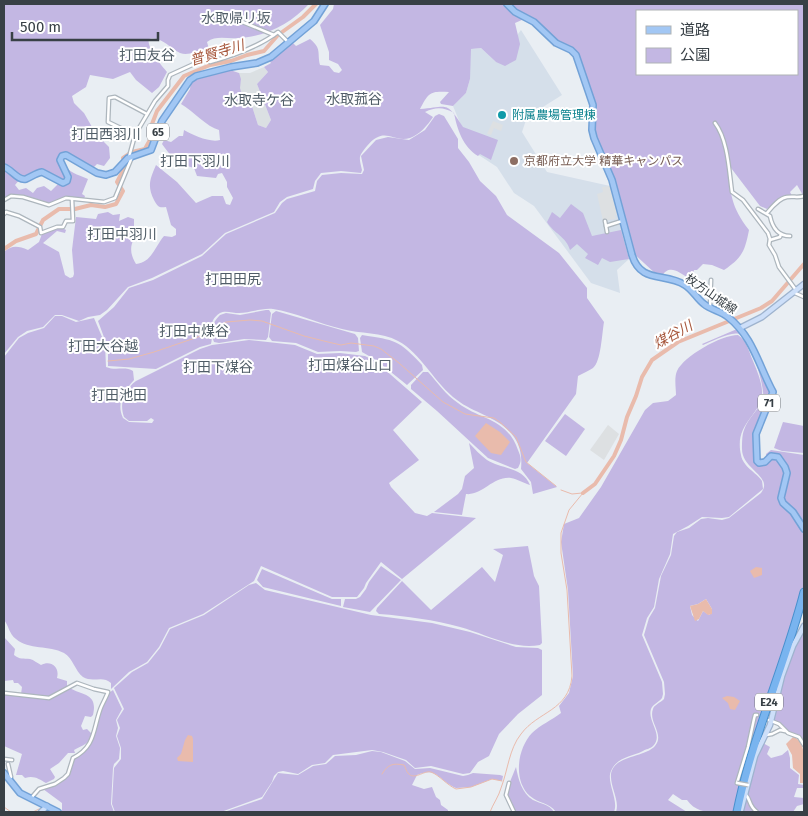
<svg xmlns="http://www.w3.org/2000/svg" width="808" height="816" font-family="'Fira Sans','Noto Sans JP',sans-serif">
  <rect width="100%" height="100%" fill="#e9eef3"/>
  <polygon fill="#dbe0e3" points="264,67 268,72 257,84 271,120 266,128 258,125 251,103 242,95 239,88 241,79 239,76 239,73 250,73"/>
  <polygon fill="#d5dfea" points="521,30 562,95 527,117 522,132 547,172 610,186 629,259 617,270 620,293 591,283 534,206 514,193 497,167 471,150 453,106 466,93 470,79 470,49 481,48 496,62 518,38 518,34"/>
  <g fill="#c3b7e3" fill-rule="evenodd">
    <path d="M4 4H309C290 24 266 37 237 38 227 39 216 35 207 42L211 56C206 55 201 54 195 53 190 53 186 55 180 53 169 48 162 36 149 39 146 47 161 65 167 72L159 87 152 93 136 80 130 72 113 79 90 75 86 87 72 96 74 103 84 113 92 127 97 131 101 139 109 147 110 158 104 166 97 164 92 169 66 153 58 161 67 178 64 182 45 171 22 177 4 165Z"/>
    <path d="M334 4H505L524 19 515 23 520 44 516 60 505 66 496 62 481 48 471 49 470 79 466 93 453 106 441 104 440 102 449 92C430 91 429 92 420 109 448 107 446 100 463 127L498 140 491 160 480 154 478 156C463 147 457 129 454 113 443 107 436 107 425 112L433 117C428 125 419 135 410 138 392 143 385 125 367 146 358 157 359 157 362 170L361 173 341 171 321 173 315 181 313 189 287 197 280 202 274 212 225 233 202 254 152 278 128 287 107 310 100 315 88 317 79 321 62 315H55L43 327 27 331 18 337 4 354V252C12 245 18 246 28 250L39 242 42 234 61 227 66 230 65 233 57 231 43 243 59 252 65 275 70 278 73 277 74 274 72 250 76 217 96 219 98 214 108 212 113 215 120 214 119 221 128 217 134 219V227L139 228C132 242 127 249 136 264 152 262 154 248 164 236L172 237 176 235V229L171 225 166 207C159 208 158 207 154 200 147 186 150 179 156 165L177 182 196 203 212 196H223L226 204 230 205 233 198 227 187V182L222 173 218 174 216 178 197 176 194 168C180 165 170 156 162 144L164 140 171 142 179 136H183L184 130C193 135 210 143 220 140L219 130C207 127 193 111 181 104L190 89 191 81 197 77 232 68 233 71 239 73 241 79 240 88 242 95 251 103 258 125 266 128 271 120 257 84 268 72 264 67 271 63 269 60 292 42 296 46 310 39C322 49 317 52 320 65L329 66 334 72 339 73 342 70 338 64 329 60V52L320 25 333 9Z"/>
    <path d="M508 4H804V197L797 185 790 192 792 196 785 197 767 209 760 206 728 164C730 193 731 207 749 230 745 251 742 258 724 270L712 265 703 264 697 270H694L693 274 688 278C679 272 669 264 662 276L657 275 631 251 617 199 597 143 594 128 595 110 576 53 559 43ZM637 11H797V74H637Z"/>
    <path d="M439 114 444 116 458 139V148L469 162 480 181 496 196 507 215 559 253 587 288V298L604 322C602 333 601 362 593 368 589 371 583 373 578 376L576 394 527 463 557 487 533 494 531 482 521 469C522 458 521 447 514 437 500 417 475 414 457 400 436 385 420 352 398 341 382 332 360 334 342 329 320 324 294 312 273 309 261 308 250 313 239 313 233 313 225 310 220 313 206 322 214 334 211 344L200 347 156 369 108 366V348L98 321 114 307 129 288 153 280 202 256 226 234 275 213 282 203 287 199 315 191 317 181 322 175 341 173 362 174 364 170 361 156 376 140 388 137 409 140 425 130 435 116Z"/>
    <path d="M61 163C71 173 76 174 88 179L82 194 85 196 84 199 69 197 49 204 42 201 10 195 4 199V168L20 179 15 185 19 190 26 188 33 193 37 188 44 186 51 191 58 184 61 185 67 183Z"/>
    <path d="M571 204 583 213 592 236 621 230 629 259 610 262 602 258 598 265 585 258 588 254 577 244 570 250C566 236 554 234 547 222L552 212 560 218Z"/>
    <path d="M266 310H269L271 313 268 337 266 340 244 339 219 343 214 342C210 331 212 323 220 315L226 313 240 315Z"/>
    <polygon points="276,311 355,334 358,338 359,351 356,352 340,351 318,352 296,343 272,341 269,337 272,314"/>
    <path d="M55 316H62L76 322 94 318 105 344 106 367C115 371 126 366 133 371L134 380C124 391 116 403 123 418L129 422 152 423 154 420 151 418 147 421H129L124 417C119 403 124 390 136 381L200 349 212 345 249 340 295 345 317 354 340 353 365 356 375 361 422 402 393 430 419 460 389 483 391 487 415 513 427 516 432 513 476 518 402 579 381 562 366 583 364 588 357 597H332L261 566 254 581 203 614 169 628 159 647 147 662 129 672 111 689V683C103 675 93 683 83 677 75 671 73 658 64 653 49 645 29 650 16 639 9 634 9 626 4 620V396L5 391 4 357 19 338 28 333 44 328Z"/>
    <path d="M737 329 748 341 771 392C763 413 744 440 758 463L775 457 786 471 780 494 804 530V583L797 614 734 812C717 812 698 816 687 800H682L673 794 668 800 687 812H616C620 800 610 787 611 774 614 755 644 758 655 746 665 734 648 722 653 709 654 705 660 703 664 699L665 694 664 682 644 635 649 618 655 608 661 576 671 555 674 536 677 532 689 528 701 519 708 518 722 520 729 518 761 493C774 476 742 470 742 449 742 443 742 435 744 430 748 417 760 410 763 397 765 385 750 339 739 334 731 331 711 342 703 345L702 344ZM706 599 712 609V612L709 615 703 611 698 621 692 615 690 606 698 604Z"/>
    <path d="M362 335C395 340 399 340 422 365L423 370 407 385 376 360 362 352 360 338Z"/>
    <path d="M738 335C747 341 749 352 753 361 757 371 763 384 762 395 759 417 734 424 741 455 743 467 756 472 762 481L763 489 729 517 722 518 702 517 688 526 673 534 670 554 659 579 654 607 647 618 642 635 662 682 663 694 662 698C659 702 653 704 651 709 647 721 664 735 653 746 650 749 646 749 643 751 631 757 617 757 611 771 606 782 619 800 614 812H556C549 802 539 804 530 796 513 781 517 749 532 733 540 725 552 720 561 713L559 706 569 693 573 676 568 590 561 542 564 524 579 518 601 487 645 410 653 403 668 401 676 395C676 388 674 378 677 371 684 356 721 335 738 335Z"/>
    <path d="M423 372H428C438 383 445 394 458 403 480 420 507 418 518 450 521 457 522 461 518 468L515 469 488 458 437 411 411 389V385Z"/>
    <polygon points="565,414 585,429 566,456 545,441"/>
    <polygon points="783,422 804,426 804,453 782,451 774,448"/>
    <path d="M469 443C475 449 480 455 487 460 501 469 523 467 530 485 524 483 517 479 511 478 493 476 482 496 466 494L462 515 434 512 458 494 462 489 465 476 474 468Z"/>
    <polygon points="771,450 804,455 804,527 782,498 788,473 775,455 766,461 766,454"/>
    <path d="M528 546 534 576 539 586 542 643 540 645C512 650 486 634 460 627 434 620 407 616 379 614L376 611 377 608 402 581 431 610 482 567 495 582 503 555 493 549Z"/>
    <polygon points="381,566 401,580 370,612 343,607 345,599 356,599 360,597 366,589 369,582"/>
    <polygon points="262,569 332,599 341,599 341,606 263,587 257,580"/>
    <polygon points="256,583 265,590 371,615 432,623 470,632 516,647 538,648 542,650 542,695 518,714 499,734 489,756 478,762 470,773 463,774 431,766 415,768 406,760 383,752 372,750 333,755 325,763 312,765 298,774 283,771 278,772 274,776 272,782 262,797 221,812 115,812 112,804 114,768 121,759 121,748 117,736 120,728 117,720 124,709 114,688 132,672 148,663 160,648 170,629 204,615 249,585"/>
    <path d="M804 627V743C800 734 793 736 787 731 782 726 780 723 773 721L783 676 793 651Z"/>
    <path d="M4 637 15 649 14 655C20 660 23 658 30 659 34 660 37 663 41 665 51 660 60 667 57 678L67 681V689L70 688C83 696 98 693 93 715L91 717 85 716 81 726 83 730 87 729 92 734C89 744 83 745 74 750L75 753H68L59 763 50 769 55 777 54 779 46 783C39 779 34 775 25 778L22 775H16L22 754 4 746V693L21 694 22 687 18 683H14L13 680 4 681Z"/>
    <path d="M113 690 122 709 116 720 118 728 116 736 120 748 119 759 114 764 113 768 111 804 114 812H62V803L43 789 55 785 69 774 74 758C77 756 82 755 84 752 99 738 96 700 113 690Z"/>
    <polygon points="763,743 770,747 767,754 771,758 782,755 788,750 790,758 790,768 799,775 798,784 804,785 804,788 797,788 794,797 804,798 804,804 797,806 793,812 741,812 756,757"/>
    <path d="M372 751 381 752 405 761 415 769 430 768 463 776 468 775 473 773 500 775 503 776 502 781 492 779 471 787 456 788C439 781 437 766 417 775L412 785 424 789 432 787 436 797 440 800 441 805 448 810V812H224L262 799 278 773 298 775 313 766 326 764 335 756 356 755Z"/>
    <path d="M516 767C518 778 522 794 533 800 541 804 549 804 554 812H515C503 793 508 787 516 767Z"/>
  </g>
  <g fill="#dde0e2">
    <polygon points="493,121 503,125 501,131 494,128 491,135 487,134"/>
    <polygon points="610,186 618,214 615,215 616,219 603,221 597,194 603,192 602,187"/>
    <polygon points="608,425 619,434 604,460 590,450"/>
  </g>
  <g fill="#e9bbac">
    <polygon points="486,423 500,432 510,442 501,455 491,453 475,436"/>
    <polygon points="756,567 762,568 762,575 754,578 750,571"/>
    <polygon points="706,599 712,609 712,614 708,615 703,611 699,619 695,621 690,606 698,604"/>
    <polygon points="727,696 734,697 740,701 735,710 730,709 728,703 722,698"/>
    <polygon points="188,735 192,736 193,739 193,762 178,761 177,758 181,754 185,740"/>
    <path d="M793 737C808 740 804 771 804 783H800V774L793 768 792 755 786 744Z"/>
  </g>
  <g fill="none" stroke-linecap="round" stroke-linejoin="round">
    <g stroke="#e9bbac" stroke-width="1">
      <polyline points="108,361 129,359 154,352 198,337 226,322 250,320 262,321 304,336 328,342 341,345 351,343 374,346 381,349 399,363 443,402 465,414 494,418 501,423 516,437 526,462 556,486"/>
      <polyline points="561,490 572,494 582,493"/>
      <path d="M382 774C388 764 393 763 404 765 406 768 406 771 408 773 414 781 424 770 431 772 439 775 447 785 456 789L471 787 492 779 502 781"/>
      <polyline points="4,807 11,812"/>
      <polyline points="33,812 39,809"/>
      <path d="M490 812C493 804 499 796 501 788 508 770 509 749 521 734 538 711 569 711 572 676L567 590 561 553V533L569 510 583 493"/>
    </g>
    <g stroke="#e9bbac" stroke-width="4">
      <polyline points="4,249 16,241 36,234 43,220 59,209 75,209 91,205 105,207 116,204 123,191 117,182 125,167 123,158 132,152 145,149 146,147 151,138 152,124 157,111 184,76 210,65 231,61 247,55 264,51 278,35 303,17 316,4"/>
      <polyline points="583,493 595,484 614,456 621,440 627,417 636,396 642,377 652,360 678,342 761,308 772,301 804,264"/>
    </g>
    <g stroke="#adb6bd" stroke-width="5">
      <g id="street">
        <polyline points="233,19 240,21 274,35"/>
        <path d="M715 123C728 140 729 171 732 192L743 200 768 233 770 239 769 245 775 255 779 267 796 290"/>
        <polyline points="135,135 108,122 109,98 115,97 147,114"/>
        <path d="M129 157 135 135 155 101 168 86V80L170 75 205 59 210 62C232 56 260 46 278 32L288 42"/>
        <polyline points="4,200 11,196 23,197 49,205 66,198 104,202 115,198 132,157"/>
        <path d="M758 209 770 216C772 226 777 236 790 236"/>
        <path d="M767 213C772 207 779 198 787 197 794 196 797 198 804 196"/>
        <polyline points="4,214 6,212 19,216 40,227 41,233 57,227 63,227 66,221 73,221 72,199"/>
        <polyline points="605,221 606,226 622,221"/>
        <polyline points="606,226 607,232"/>
        <polyline points="770,240 780,237 781,234"/>
        <polyline points="795,293 804,297"/>
        <polyline points="710,307 711,280"/>
        <path d="M4 693 49 698 77 683 94 689 108 692C106 698 102 704 100 710 93 730 95 747 73 758L68 774 64 778 55 784 39 789 32 797"/>
        <polyline points="769,720 779,724 788,733 799,737 804,745"/>
        <polyline points="766,735 772,734 780,730 785,731"/>
        <polyline points="4,759 12,760"/>
        <polyline points="8,764 11,777"/>
        <polyline points="509,783 506,795 514,812"/>
        <polyline points="737,783 748,747 754,719 755,715 757,715"/>
        <path d="M746 795C751 800 748 805 757 812"/>
      </g>
    </g>
    <g stroke="#9eb3ce" stroke-width="7">
      <g id="secondary">
        <polyline points="740,328 762,317 804,284"/>
        <polyline points="741,810 755,756 770,725 782,676 793,646 804,626"/>
        <polyline points="41,812 47,806"/>
      </g>
    </g>
    <g stroke="#73a2d7" stroke-width="8">
      <g id="primary">
        <path d="M507 4 515 12 534 22 556 43 571 50 576 55 593 105 592 130 594 138 612 180 632 255C641 284 664 272 685 285 693 290 697 299 704 304 711 310 721 311 728 317 753 337 758 364 773 392L756 434 757 461 759 463 765 462 771 456 778 457 785 467 787 473 781 498 783 503 793 512 804 529"/>
        <path d="M4 167C11 169 18 181 26 179 31 177 36 173 42 172L63 183 67 181 68 177 60 160 62 156 66 155 97 173 106 175 115 172 128 158 151 150 162 121 190 80 196 76 231 67 257 63 271 57 314 21 325 4"/>
        <polyline points="4,773 20,793 58,812"/>
      </g>
    </g>
    <g stroke="#4990cd" stroke-width="9">
      <path id="highway" d="M737 812C752 737 785 666 804 592"/>
    </g>
    <use href="#street" stroke="#fff" stroke-width="2.5"/>
    <use href="#secondary" stroke="#cddff9" stroke-width="4.5"/>
    <use href="#primary" stroke="#a2c7f4" stroke-width="5"/>
    <use href="#highway" stroke="#79b4ef" stroke-width="7"/>
    <g stroke="#adb6bd" stroke-width="5" stroke-linecap="butt">
      <polyline id="street-bridge" points="737,783 748,785"/>
    </g>
    <use href="#street-bridge" stroke="#fff" stroke-width="2.5"/>
  </g>
  <circle fill="#0f9aa8" stroke="#fff" stroke-width="2" cx="502" cy="115" r="5"/>
  <circle fill="#8d6e63" stroke="#fff" stroke-width="2" cx="514" cy="161" r="5"/>
  <g text-anchor="middle" dominant-baseline="central" stroke-width="4" stroke-linejoin="round" paint-order="stroke">
    <g fill="#fff" stroke="#74797e" stroke-width="1">
      <rect x="147" y="123.5" width="22" height="17" rx="4"/>
      <rect x="758" y="394.5" width="22" height="17" rx="4"/>
      <rect x="755" y="693.5" width="28" height="17" rx="4"/>
    </g>
    <g font-size="11" font-weight="bold" fill="#384046">
      <text x="158" y="132">65</text>
      <text x="769" y="403">71</text>
      <text x="769" y="702">E24</text>
    </g>
    <g font-size="12" fill="#0d838f" stroke="#fff" text-anchor="start">
      <text x="512" y="115">附属農場管理棟</text>
    </g>
    <g font-size="12" fill="#785e54" stroke="#fff" text-anchor="start">
      <text x="524" y="161">京都府立大学 精華キャンパス</text>
    </g>
    <g font-size="12" fill="#384046" stroke="#fff">
      <text transform="translate(711 294) rotate(35)">枚方山城線</text>
    </g>
    <g font-size="14" fill="#515e68" stroke="#fff">
      <text x="236" y="18">水取帰リ坂</text>
      <text x="147" y="55">打田友谷</text>
      <text x="354" y="99">水取菰谷</text>
      <text x="259" y="100">水取寺ケ谷</text>
      <text x="106" y="134">打田西羽川</text>
      <text x="195" y="161">打田下羽川</text>
      <text x="122" y="234">打田中羽川</text>
      <text x="233" y="279">打田田尻</text>
      <text x="194" y="331">打田中煤谷</text>
      <text x="103" y="346">打田大谷越</text>
      <text x="350" y="365">打田煤谷山口</text>
      <text x="218" y="367">打田下煤谷</text>
      <text x="119" y="395">打田池田</text>
    </g>
    <g font-size="14" font-style="italic" fill="#a7573c" stroke="#fff">
      <text transform="translate(217 53) rotate(-17)">普賢寺川</text>
      <text transform="translate(673 335) rotate(-29)">煤谷川</text>
    </g>
  </g>
  <rect width="808" height="816" fill="none" stroke="#384046" stroke-width="10"/>
  <rect x="636" y="10" width="162" height="65" fill="#ffffff" stroke="#afb3b5"/>
  <rect x="646" y="26" width="25" height="8" fill="#a2c7f4" stroke="#afb3b5"/>
  <text x="680" y="35" font-size="15" fill="#384046">道路</text>
  <rect x="646" y="48" width="25" height="15" fill="#c3b7e3" stroke="#afb3b5"/>
  <text x="680" y="60" font-size="15" fill="#384046">公園</text>
  <path d="M12 32v8h146v-8" fill="none" stroke="#384046" stroke-width="2.5"/>
  <text x="20" y="32" font-size="15" fill="#384046" stroke="#ffffff" stroke-width="4" paint-order="stroke">500 m</text>
</svg>
